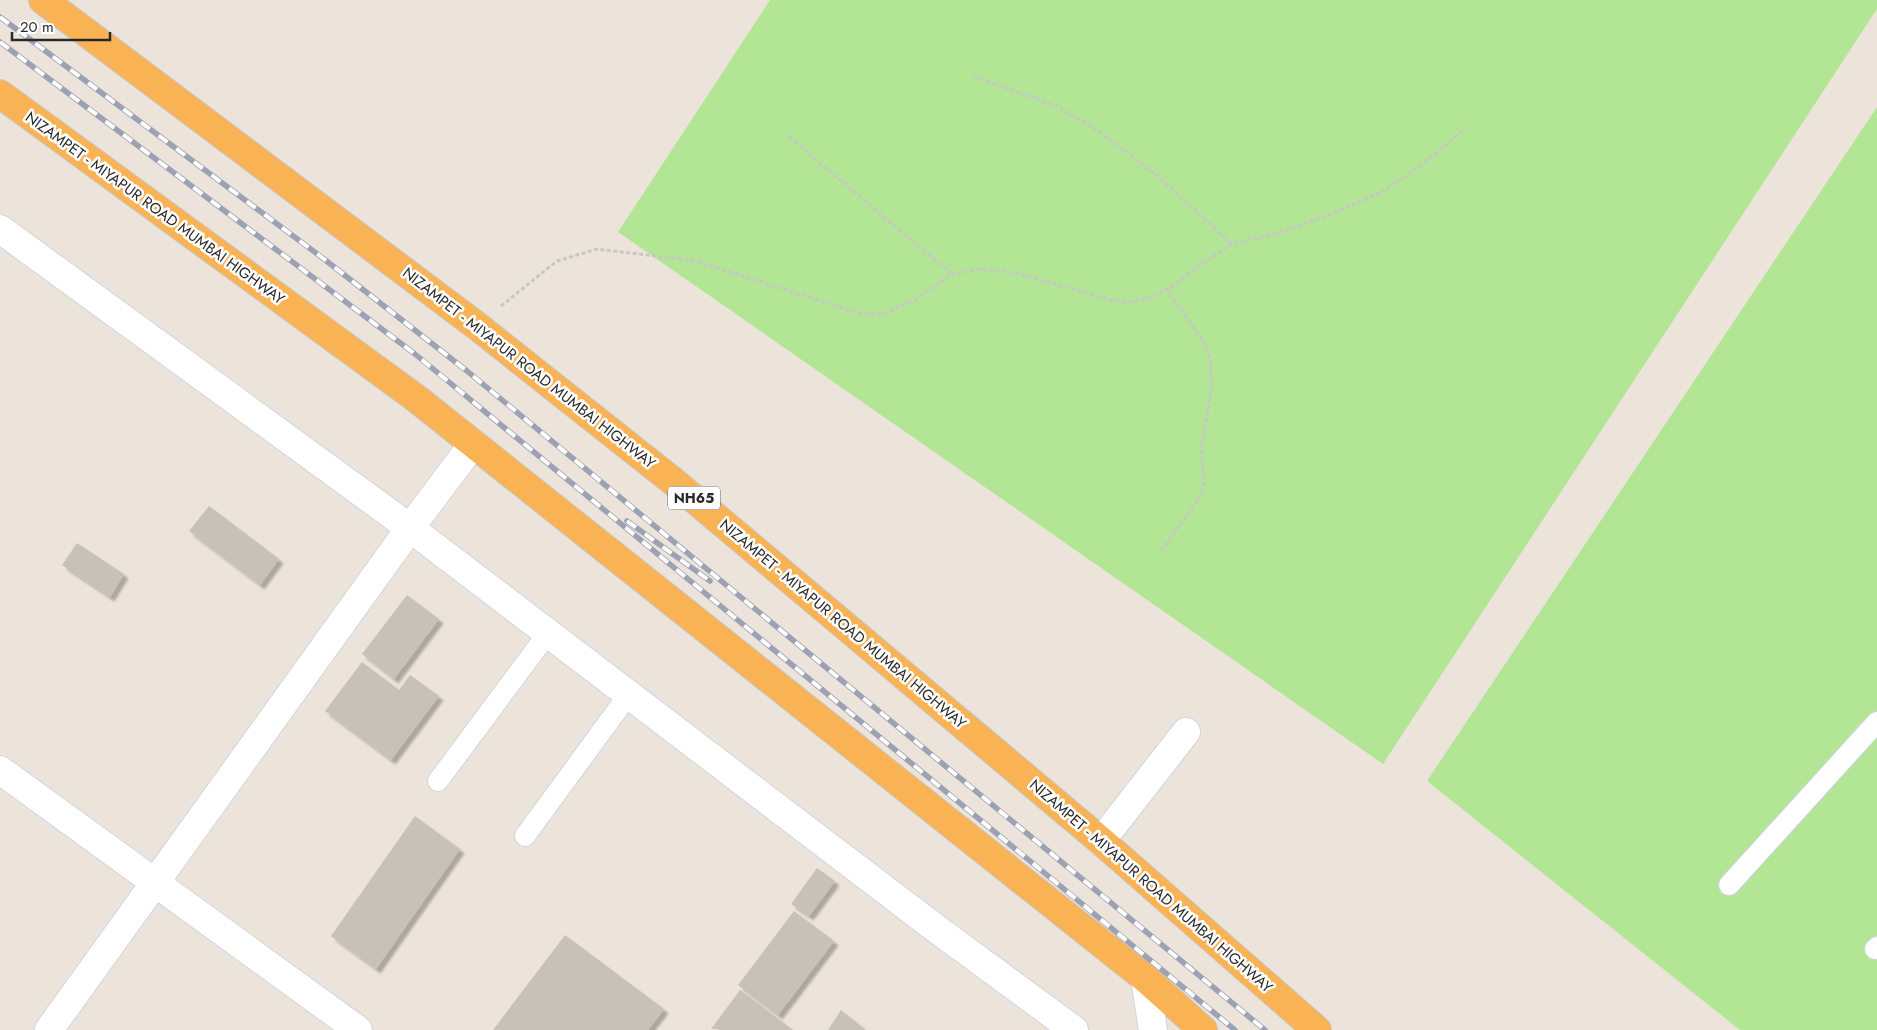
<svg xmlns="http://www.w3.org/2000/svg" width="1877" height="1030" font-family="Jost,sans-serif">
  <defs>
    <filter id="shadow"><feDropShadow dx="4.5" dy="4.5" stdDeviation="1" flood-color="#0004"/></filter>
  </defs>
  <rect width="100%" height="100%" fill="#ece4da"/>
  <g fill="#b2e594">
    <polygon points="770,0 1877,0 1877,9 1383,764 618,232"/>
    <polygon points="1877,107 1877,1030 1740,1030 1427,781"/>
  </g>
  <g fill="#c7c1ba" filter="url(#shadow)">
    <polygon points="209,506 279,559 260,585 189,531"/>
    <polygon points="77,543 124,574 110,597 62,565"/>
    <polygon points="407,595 439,619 394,679 362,654"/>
    <polygon points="362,662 399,690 410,675 439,696 391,760 325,711"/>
    <polygon points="415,816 460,849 376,969 331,936"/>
    <polygon points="817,868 835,881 809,916 791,904"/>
    <polygon points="794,911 834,941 778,1015 738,985"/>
    <polygon points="565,935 664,1009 648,1030 493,1030"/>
    <polygon points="740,990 793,1030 711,1029"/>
    <polygon points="841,1010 866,1030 828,1030"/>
  </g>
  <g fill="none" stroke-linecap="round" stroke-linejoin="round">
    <g stroke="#cfd4e3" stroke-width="22">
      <g id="service">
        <polyline points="438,781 548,633"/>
        <polyline points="525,836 629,694"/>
        <polyline points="1729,885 1877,722"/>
        <polyline points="1875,949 1877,947"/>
      </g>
    </g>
    <g stroke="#cfd4e3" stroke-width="30">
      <g id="minor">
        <polyline points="0,229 410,528 934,927 1074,1030"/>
        <polyline points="0,770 358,1030"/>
        <polyline points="1101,841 1186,732"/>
        <polyline points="49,1030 410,528 473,444"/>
      </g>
    </g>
    <g stroke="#cfd4e3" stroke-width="30">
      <polyline id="tertiary" points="1145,978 1153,1030"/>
    </g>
    <g stroke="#c7c7c7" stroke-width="30">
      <g id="trunk">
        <polyline points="43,0 477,326 674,482 1101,841 1317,1030"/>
        <polyline points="0,94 417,399 1145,978 1203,1030"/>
      </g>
    </g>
    <g stroke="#c7c7c7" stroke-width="3" stroke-dasharray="4 2.5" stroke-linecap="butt">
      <polyline points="974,77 1057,106 1104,135 1154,173 1232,244"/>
      <polyline points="789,137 952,274"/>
      <polyline points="501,306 557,261 597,249 696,261 861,314 882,314 913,301 952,274 979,269 1017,273 1111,300 1128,302 1151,298 1173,286 1202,263 1232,244 1282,232 1346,208 1383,191 1416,169 1466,128"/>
      <polyline points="1161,551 1201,495 1204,482 1201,449 1211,391 1211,363 1205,344 1167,290"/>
    </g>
    <use href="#service" stroke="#fff" stroke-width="20"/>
    <use href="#minor" stroke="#fff" stroke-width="28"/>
    <use href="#tertiary" stroke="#fff" stroke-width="28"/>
    <use href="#trunk" stroke="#fab354" stroke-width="28"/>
    <g stroke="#9da1b4" stroke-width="5.5">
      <g id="rail">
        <polyline points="0,17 324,259 467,371 1265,1030"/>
        <polyline points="0,42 415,354 1235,1030"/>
        <polyline points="627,521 710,581"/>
      </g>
    </g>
    <use href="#rail" stroke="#fff" stroke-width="4" stroke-dasharray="11" stroke-linecap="butt"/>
  </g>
  <g text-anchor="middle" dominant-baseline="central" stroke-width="5" stroke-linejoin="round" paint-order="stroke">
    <rect fill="#fff" stroke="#696969" stroke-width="1" x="668" y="486.5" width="52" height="23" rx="4"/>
    <g font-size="14" font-weight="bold" fill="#292929">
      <text x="694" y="498">NH65</text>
    </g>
    <g font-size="15" fill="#292929" stroke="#fff">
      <text transform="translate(155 208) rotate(36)">NIZAMPET - MIYAPUR ROAD MUMBAI HIGHWAY</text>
      <text transform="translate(529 368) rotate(38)">NIZAMPET - MIYAPUR ROAD MUMBAI HIGHWAY</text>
      <text transform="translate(843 624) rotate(40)">NIZAMPET - MIYAPUR ROAD MUMBAI HIGHWAY</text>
      <text transform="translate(1151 886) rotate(41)">NIZAMPET - MIYAPUR ROAD MUMBAI HIGHWAY</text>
    </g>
  </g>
  <path d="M12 32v8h98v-8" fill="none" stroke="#292929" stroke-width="2.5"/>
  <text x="20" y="32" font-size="15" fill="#292929" stroke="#ffffff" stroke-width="4" paint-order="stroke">20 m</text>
</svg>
